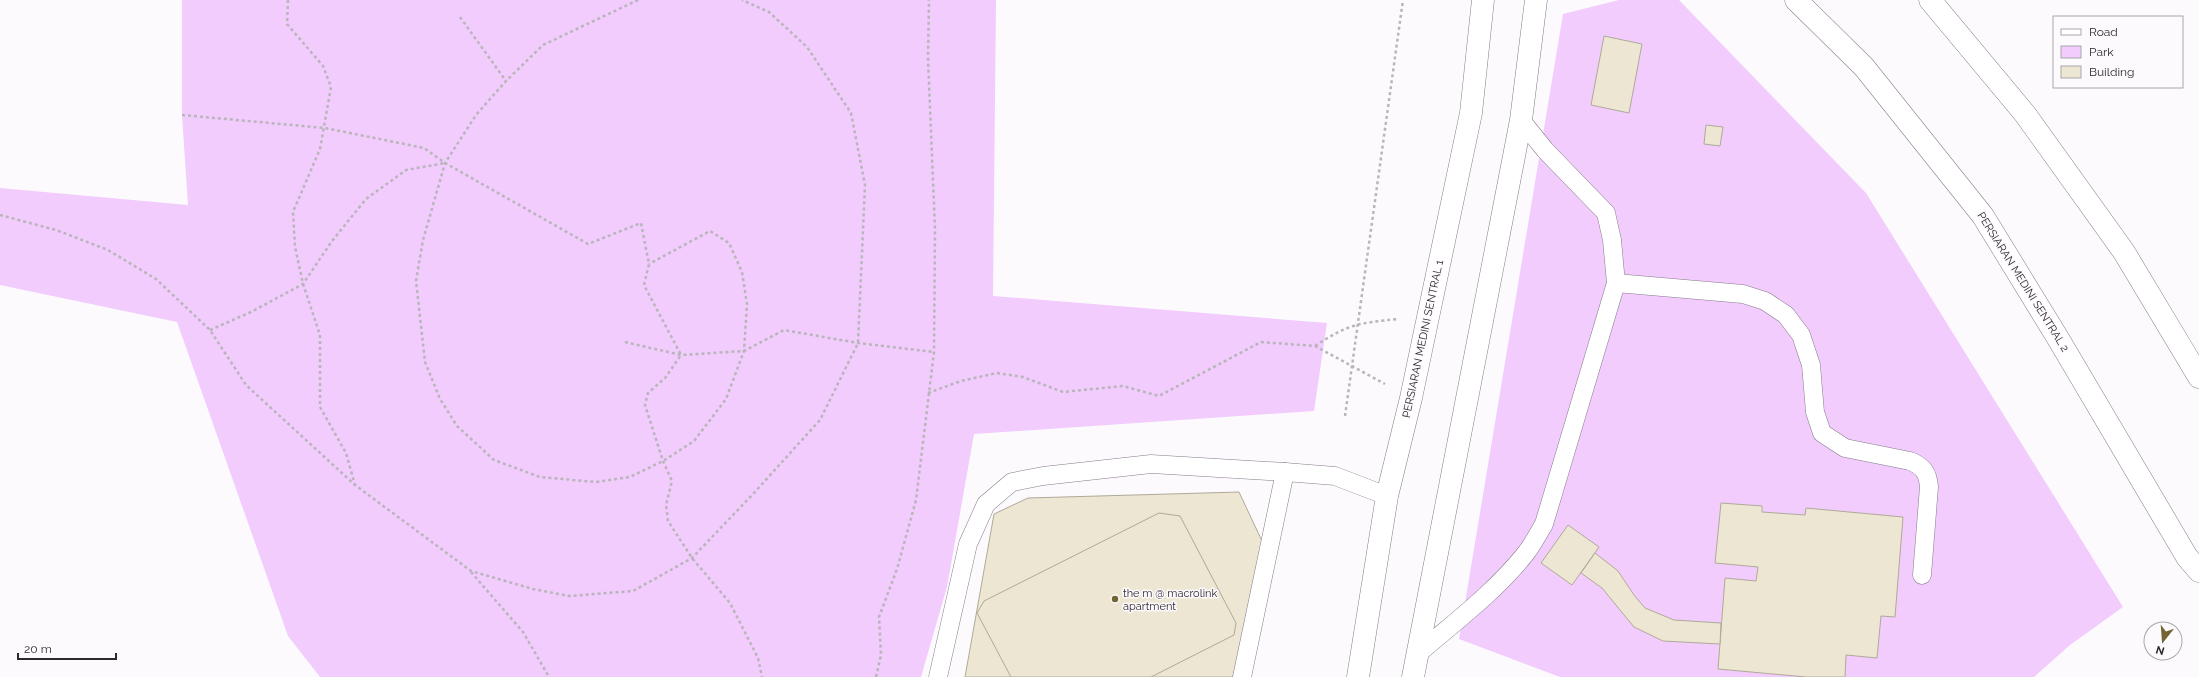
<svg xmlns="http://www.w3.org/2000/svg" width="2199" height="677" font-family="Raleway,sans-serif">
  <rect width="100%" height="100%" fill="#fdfafe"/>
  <g fill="#f1ccfd">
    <polygon points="182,0 996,0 993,296 1327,323 1314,411 974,434 947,587 921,677 320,677 288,636 177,322 0,285 0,188 188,205 182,115"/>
    <polygon points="1619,0 1679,0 1866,193 2123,607 2070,645 2034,677 1560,677 1459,639 1563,14"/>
  </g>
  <g fill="#ece6d3" stroke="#afaa98">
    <polygon points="1604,36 1642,44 1629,113 1591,105"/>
    <polygon points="1706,125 1723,127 1720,146 1704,144"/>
    <polygon points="1239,492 1262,541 1235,677 965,677 994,514 1028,498"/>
    <polygon points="1721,503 1762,506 1762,512 1805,515 1806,508 1903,517 1895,617 1881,616 1877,658 1846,655 1845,677 1806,677 1718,669 1725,578 1756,581 1758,567 1715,563"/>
    <polygon points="1159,513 1180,516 1236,623 1234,635 1151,677 1011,677 977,613 984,601"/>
    <polygon points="1568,525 1599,547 1572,585 1541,563"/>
    <polygon points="1595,553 1618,571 1634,595 1645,608 1674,620 1721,623 1720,644 1663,641 1634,627 1602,588 1581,573"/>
  </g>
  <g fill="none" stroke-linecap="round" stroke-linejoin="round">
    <g stroke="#867b8a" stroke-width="19">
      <g id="service">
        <path d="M1616 283 1743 294 1765 301 1786 315 1801 335 1811 365 1815 412 1822 433 1845 448 1910 461C1923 466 1928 473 1929 487L1922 575"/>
        <path d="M1420 652C1456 621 1496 591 1526 553 1533 544 1538 534 1544 524L1616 283 1612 240 1606 213 1545 150 1521 120"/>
        <polyline points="938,677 968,544 986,504 1012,482 1043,476 1151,464 1285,472"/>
        <polyline points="1242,677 1285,472 1335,476 1387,496"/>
      </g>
    </g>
    <g stroke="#867b8a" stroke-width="23">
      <g id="minor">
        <polyline points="1796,0 1864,67 1983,216 2059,340 2187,557 2199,571"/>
        <polyline points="1930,0 2025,114 2124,252 2199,377"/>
      </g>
    </g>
    <g stroke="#867b8a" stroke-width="23">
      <g id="tertiary">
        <polyline points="1358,677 1387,496 1411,398 1471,113 1483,0"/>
        <polyline points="1413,677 1521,120 1536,0"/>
      </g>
    </g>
    <g stroke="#b9b5ba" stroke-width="2.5" stroke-dasharray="3 3" stroke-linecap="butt">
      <polyline points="288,0 287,24 323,66 331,87 320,149 293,212 295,247 303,284 320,335 320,407 346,453 355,485"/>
      <polyline points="638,0 543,45 506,81 476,115 445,163 423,240 416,281 425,362 440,399 457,426 494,460 540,477 596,482 630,477 663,461 694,441 726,399 744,351 747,304 742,272 729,243 710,231 649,264"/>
      <polyline points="460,17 506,81"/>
      <polyline points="182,115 325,128 424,148 445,163 588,244 641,223 649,264 644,285 681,355 665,378 648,393 645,405 663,461 672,481 666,505 668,521 692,558 730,603 758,658 762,677"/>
      <polyline points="0,215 56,230 108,250 156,279 210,330 246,385 355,485 471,571 533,589 569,596 633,591 692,558 753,494 820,420 858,343 865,185 851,113 807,47 769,12 742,0"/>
      <polyline points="210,330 251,312 303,284 332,241 366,199 406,170 445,163"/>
      <polyline points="625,342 681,355 744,351 784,330 858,343 934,352"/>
      <path d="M1315 346C1348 324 1359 323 1398 319"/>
      <polyline points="928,393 961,381 997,373 1023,377 1063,392 1123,386 1159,396 1261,342 1315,346 1385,384"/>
      <polyline points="1345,416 1403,0"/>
      <polyline points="471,572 523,632 549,677"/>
      <polyline points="876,677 881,655 879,617 897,569 916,500 934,352 935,229 928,59 929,0"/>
    </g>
    <use href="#service" stroke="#fff" stroke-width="18"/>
    <use href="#minor" stroke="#fff" stroke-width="22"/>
    <use href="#tertiary" stroke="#fff" stroke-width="22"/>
  </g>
  <circle fill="#736532" stroke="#fdfafe" stroke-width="1.5" cx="1115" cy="599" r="4"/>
  <g text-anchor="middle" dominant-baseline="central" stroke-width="3" stroke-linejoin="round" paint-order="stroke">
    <g font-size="11" fill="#2d282e" stroke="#fdfafe">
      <text transform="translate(2023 282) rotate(58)">PERSIARAN MEDINI SENTRAL 2</text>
      <text transform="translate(1423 339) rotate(-78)">PERSIARAN MEDINI SENTRAL 1</text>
    </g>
    <g font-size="11" fill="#2d282e" stroke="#fdfafe" text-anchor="start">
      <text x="1123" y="593">the m @ macrolink<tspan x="1123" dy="13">apartment</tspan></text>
    </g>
  </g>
  <rect x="2053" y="16" width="130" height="72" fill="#fdfafe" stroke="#aaa6ab"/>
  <rect x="2061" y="29" width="20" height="6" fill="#ffffff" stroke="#aaa6ab"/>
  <text x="2089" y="36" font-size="12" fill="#2d282e">Road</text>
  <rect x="2061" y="46" width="20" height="12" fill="#f1ccfd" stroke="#aaa6ab"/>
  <text x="2089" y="56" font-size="12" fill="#2d282e">Park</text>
  <rect x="2061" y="66" width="20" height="12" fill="#ece6d3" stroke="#aaa6ab"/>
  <text x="2089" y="76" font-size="12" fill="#2d282e">Building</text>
  <g transform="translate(2163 641) rotate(197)"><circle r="19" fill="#fdfafe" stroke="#aaa6ab"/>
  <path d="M0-3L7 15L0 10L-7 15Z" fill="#736532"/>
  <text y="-6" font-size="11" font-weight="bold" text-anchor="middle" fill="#2d282e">N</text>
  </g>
  <path d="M18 653v6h98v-6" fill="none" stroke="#2d282e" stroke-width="2"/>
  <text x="24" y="653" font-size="12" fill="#2d282e" stroke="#fdfafe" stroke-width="3" paint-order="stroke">20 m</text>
</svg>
